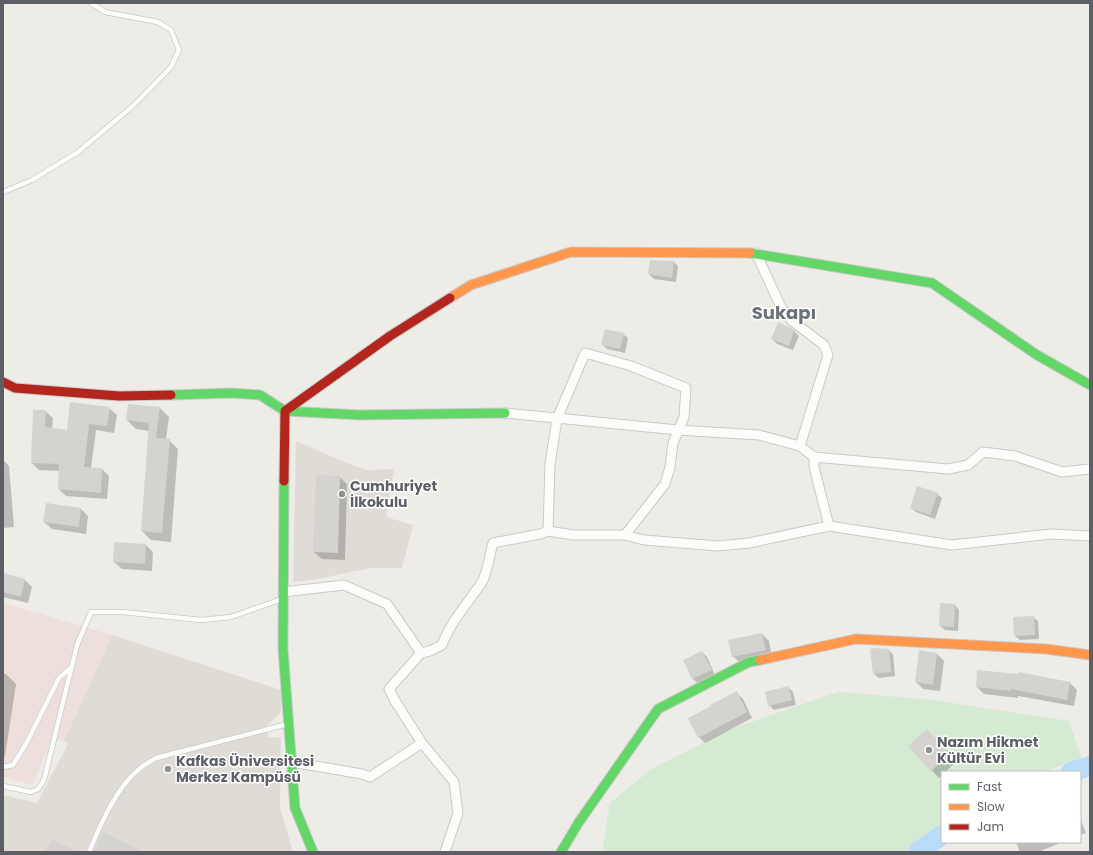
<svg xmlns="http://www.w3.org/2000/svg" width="1093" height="855" font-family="Poppins,sans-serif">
  <rect width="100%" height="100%" fill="#edece7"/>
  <g fill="#dedcd5">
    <polygon points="296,441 349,464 367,470 394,469 386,517 413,525 402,568 371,568 312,580 293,582"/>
    <polygon points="112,635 281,690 281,712 267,726 268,738 281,737 280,808 293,852 3,852 3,795 37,803 68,744 64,741"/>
  </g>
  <polygon fill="#ede0dc" points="3,603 112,635 64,741 52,738 33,785 3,777"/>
  <polygon fill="#d4ead2" points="838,692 933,700 1069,721 1082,759 1041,772 942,772 942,825 904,852 606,852 603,847 610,803 650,770 728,730"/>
  <g fill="#0003">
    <polygon points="674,262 678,266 676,282 654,279 649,274"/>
    <polygon points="778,324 794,331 799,336 793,350 777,344 772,339"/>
    <polygon points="623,334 628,338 625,353 607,349 602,344"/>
    <polygon points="109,408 117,415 114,433 96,430 91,468 102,469 109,476 107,499 66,496 59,489 60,471 39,470 32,463 45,411 53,418 52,429 68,431"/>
    <polygon points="160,408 169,417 166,440 169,440 178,449 171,542 151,540 142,531 150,431 136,429 127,420"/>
    <polygon points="3,460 9,466 14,527 3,528"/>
    <polygon points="339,477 347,484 345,560 322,559 314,552"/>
    <polygon points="937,494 942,498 935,519 916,512 911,508"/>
    <polygon points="47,504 81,509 88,516 86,534 52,529 44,522"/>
    <polygon points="146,545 153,552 152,571 122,569 114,562"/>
    <polygon points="3,574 25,580 32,587 28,603 3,597"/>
    <polygon points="955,605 959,610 958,631 945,630 940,626"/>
    <polygon points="1033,617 1038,621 1039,639 1020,640 1015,636"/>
    <polygon points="762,634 769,641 772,657 740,663 733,656"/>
    <polygon points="888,650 893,654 895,676 879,678 874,674"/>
    <polygon points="702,652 707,657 715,675 697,683 693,679"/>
    <polygon points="937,654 944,661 940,691 923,689 916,682"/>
    <polygon points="3,674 6,674 16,684 5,756 3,756"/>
    <polygon points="1070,683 1077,690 1074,706 1018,696 1018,698 984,694 977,687"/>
    <polygon points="788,687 793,692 796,705 774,710 769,705"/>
    <polygon points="736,692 743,699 752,718 705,743 699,737"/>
    <polygon points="934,737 957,761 945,772 942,772 942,775 939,778 910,746"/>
    <polygon points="1080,818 1086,833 1080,835"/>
    <polygon points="1016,842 1063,842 1038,852 1020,852"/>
  </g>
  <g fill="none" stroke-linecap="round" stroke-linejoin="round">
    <g stroke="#bbdcf8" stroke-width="20">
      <polyline points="1071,772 1090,766"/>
      <polyline points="918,852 942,835"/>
    </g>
  </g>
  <g fill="#d4d3d0">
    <polygon points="650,260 674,261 672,278 648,274"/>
    <polygon points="778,322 794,330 789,346 771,339"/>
    <polygon points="605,329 624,333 620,349 601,345"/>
    <polygon points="70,402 110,407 107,426 89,424 84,467 102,468 101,493 58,489 59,464 31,463 33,410 46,410 45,427 67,430"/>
    <polygon points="128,404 160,407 156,438 170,439 162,533 141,531 149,423 126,420"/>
    <polygon points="316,475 340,476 338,553 313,552"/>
    <polygon points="917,486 938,493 930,515 910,508"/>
    <polygon points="46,503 81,508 79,527 43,522"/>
    <polygon points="114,542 146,544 145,564 113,562"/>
    <polygon points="3,573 25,579 21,597 3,592"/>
    <polygon points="940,603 955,604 954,627 939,626"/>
    <polygon points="1034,616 1035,635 1014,636 1013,617"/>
    <polygon points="762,633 766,650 732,657 728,640"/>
    <polygon points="876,648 889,649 891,672 873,674 870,649"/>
    <polygon points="919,650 937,653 933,685 915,682"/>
    <polygon points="702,651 712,670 692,679 683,660"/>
    <polygon points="977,670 1018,674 1019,672 1070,682 1067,700 1011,689 1011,691 976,687"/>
    <polygon points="788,686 792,700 768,706 765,692"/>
    <polygon points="737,691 747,712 698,738 688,718 711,706 710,705"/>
    <polygon points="927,729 950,754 931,771 908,746"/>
    <polygon points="103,832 143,852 94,852"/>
    <polygon points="52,839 77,852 45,852"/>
  </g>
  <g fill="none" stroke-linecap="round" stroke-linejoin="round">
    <g stroke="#c9c9c8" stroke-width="6">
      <g id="lane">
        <polyline points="3,192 32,180 78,152 134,105 171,67 179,50 171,30 158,22 105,12 91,3"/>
        <polyline points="3,767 13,765 26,744 59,678 72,667"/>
        <polyline points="3,786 31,792 38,789 44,780 77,645 91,612 123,612 201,620 231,617 282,599"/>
        <path d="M89 852C100 826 116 788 138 770 143 765 150 762 156 758L288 724"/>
      </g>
    </g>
    <g stroke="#c9c9c8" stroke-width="11">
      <g id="street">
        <polyline points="756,253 781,307 792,321 824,345 828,355 800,446"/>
        <polyline points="505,413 678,430 759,435 800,446 814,457 948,469 968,465 983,452 1015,456 1062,472 1090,469"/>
        <polyline points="814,457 814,467 829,526"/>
        <polyline points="548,531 550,464 557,419 585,353 631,366 686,388 684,417 673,443 670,467 665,484 625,535"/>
        <polyline points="283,592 344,585 387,604 421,653"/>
        <polyline points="292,762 362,774 370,777 422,743"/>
        <path d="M445 852 458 813 454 782 422 743 395 701 389 689 421 653 430 651 442 645C451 621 468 603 482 582 487 574 490 553 493 543L540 534 548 531 573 535H625L644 540 718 546 749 543 829 526 952 545 1051 534 1090 536"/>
      </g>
    </g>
    <g stroke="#c9cac9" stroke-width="11">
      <g id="fast">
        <polyline points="750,253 932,283 1037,355 1090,385"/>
        <polyline points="171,395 232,393 260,395 285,411 360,415 505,413"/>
        <polyline points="284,481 283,649 295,808 313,852"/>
        <polyline points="561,852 579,822 658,709 749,662 760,660"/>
      </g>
    </g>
    <g stroke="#c9cac9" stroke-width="11">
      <g id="slow">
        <polyline points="450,298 471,285 571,252 750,253"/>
        <polyline points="760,660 856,639 1046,649 1090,655"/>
      </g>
    </g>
    <g stroke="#c9cac9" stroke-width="11">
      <g id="jam">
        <polyline points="3,382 15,388 119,396 171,395"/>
        <polyline points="284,481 285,411 390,336 450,298"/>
      </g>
    </g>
    <use href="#lane" stroke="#fcfcfb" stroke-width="4.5"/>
    <use href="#street" stroke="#fcfcfb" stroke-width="9"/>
    <use href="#fast" stroke="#63d668" stroke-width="9"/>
    <use href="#slow" stroke="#ff974d" stroke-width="9"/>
    <use href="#jam" stroke="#b3261e" stroke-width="9"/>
  </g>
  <g fill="#8f9193" stroke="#fff" stroke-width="1.5">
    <circle cx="342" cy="494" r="4"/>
    <circle cx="929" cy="750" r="4"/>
    <circle cx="168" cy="769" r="4"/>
  </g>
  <g text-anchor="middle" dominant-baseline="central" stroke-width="3" stroke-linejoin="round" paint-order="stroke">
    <g font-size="14" font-weight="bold" fill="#5c6066" stroke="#fff" text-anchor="start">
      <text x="350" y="486">Cumhuriyet<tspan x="350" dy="16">İlkokulu</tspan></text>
      <text x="937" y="742">Nazım Hikmet<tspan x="937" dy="16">Kültür Evi</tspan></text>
      <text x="176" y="761">Kafkas Üniversitesi<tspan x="176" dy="16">Merkez Kampüsü</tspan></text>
    </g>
    <g font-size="18" font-weight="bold" fill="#6d7278" stroke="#fff">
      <text x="784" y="312">Sukapı</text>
    </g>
  </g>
  <rect width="1093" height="855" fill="none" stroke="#5c6066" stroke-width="8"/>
  <rect x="941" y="771" width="140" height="72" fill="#ffffff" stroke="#bebfc2"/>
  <rect x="949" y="784" width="20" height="6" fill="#63d668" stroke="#bebfc2"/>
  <text x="977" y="791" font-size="12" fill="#5c6066">Fast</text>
  <rect x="949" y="804" width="20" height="6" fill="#ff974d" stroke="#bebfc2"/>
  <text x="977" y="811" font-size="12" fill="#5c6066">Slow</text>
  <rect x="949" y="824" width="20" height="6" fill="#b3261e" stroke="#bebfc2"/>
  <text x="977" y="831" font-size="12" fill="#5c6066">Jam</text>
</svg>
